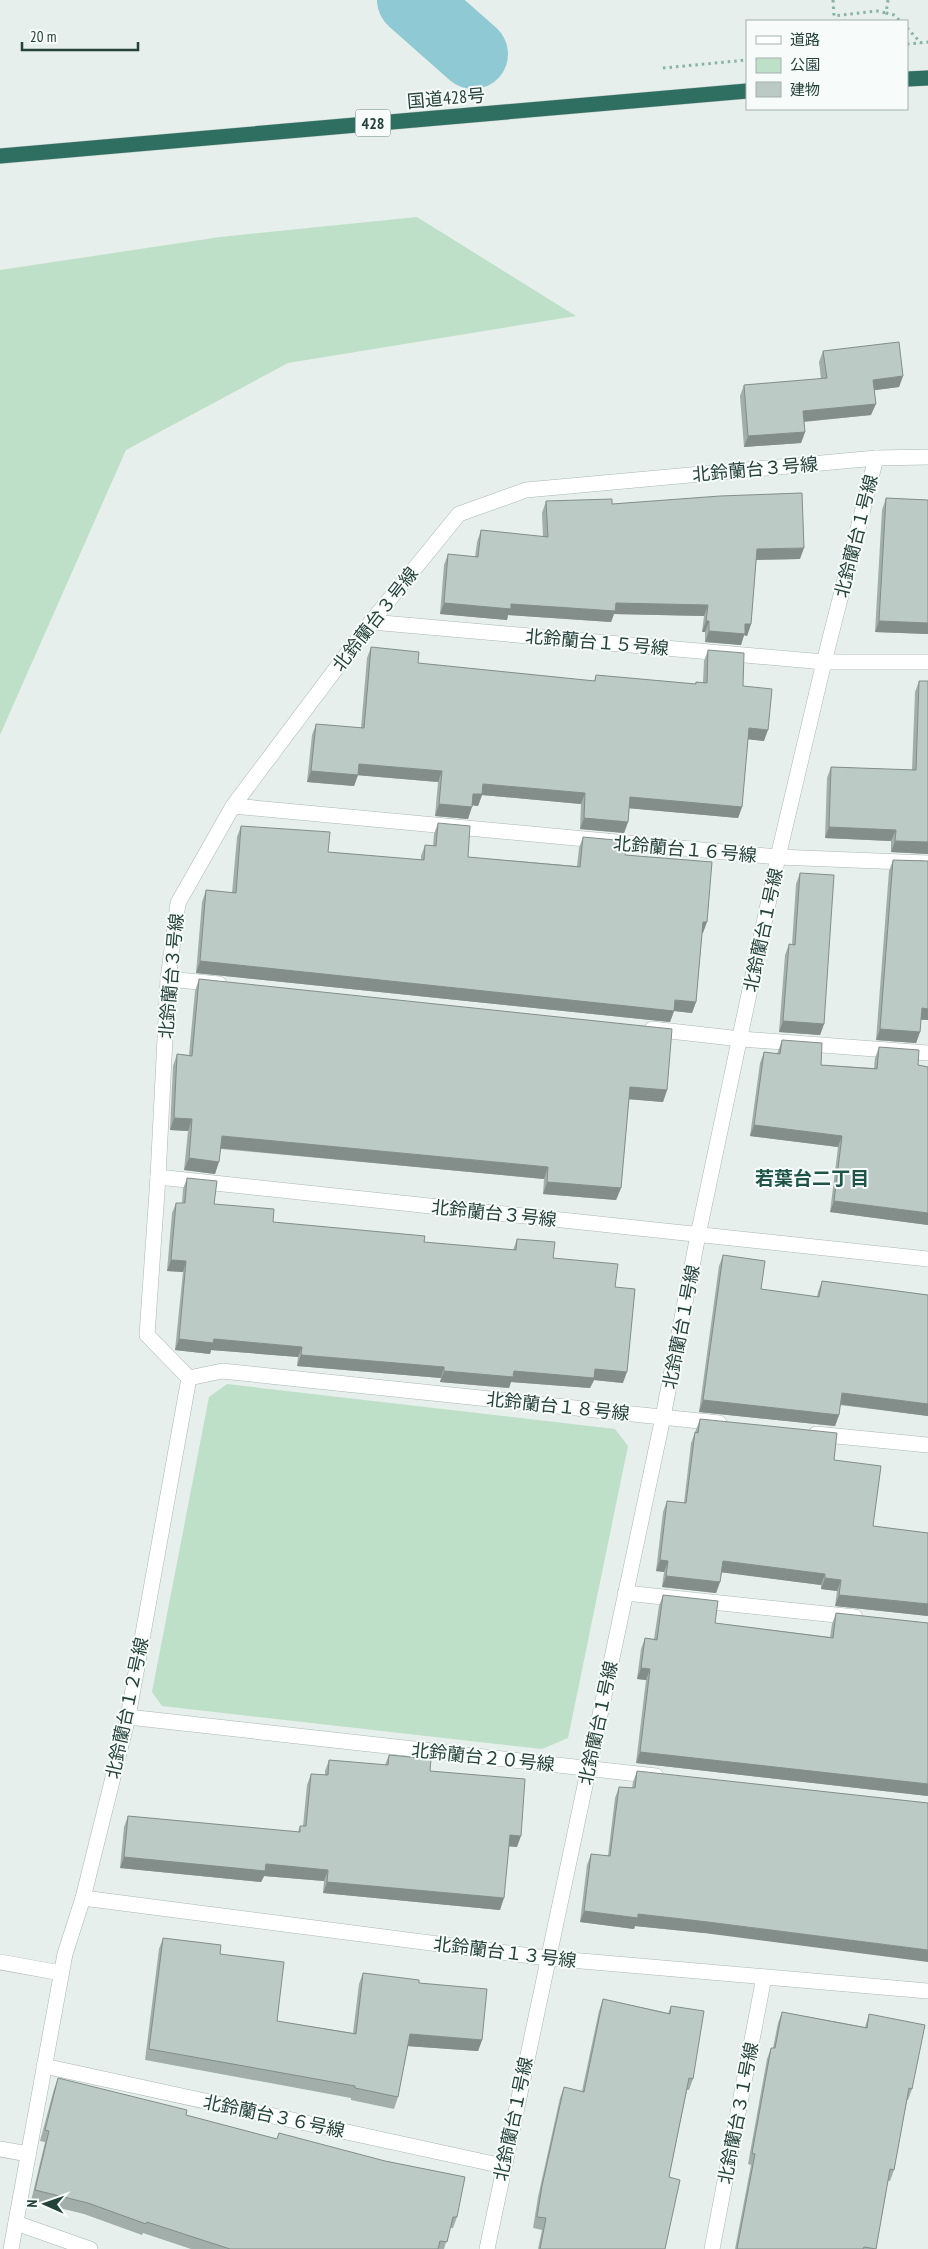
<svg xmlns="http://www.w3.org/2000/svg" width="928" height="2249" font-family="'PT Sans Narrow','Noto Sans JP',sans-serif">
  <rect width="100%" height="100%" fill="#e6efeb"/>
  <g fill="#bfe0c8">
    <polygon points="417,217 576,316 288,363 126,450 0,735 0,270 220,237"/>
    <polygon points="227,1384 615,1429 628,1446 568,1738 542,1749 162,1706 152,1692 209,1397"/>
  </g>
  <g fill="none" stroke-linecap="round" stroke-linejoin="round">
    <polyline stroke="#8ec9d4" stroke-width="70" points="412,0 473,54"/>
    <g stroke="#a8b8b2" stroke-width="16">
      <g id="minor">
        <polyline points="876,458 526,490 459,514 371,622 233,806 178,903 168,979 158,1177 928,1259"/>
        <polyline points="371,622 824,662 928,662"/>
        <polyline points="233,806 778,857 928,863"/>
        <polyline points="168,979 219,984"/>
        <polyline points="652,1029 741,1039 928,1053"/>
        <polyline points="189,1378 222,1371 719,1423"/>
        <polyline points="816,1434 928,1445"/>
        <polyline points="625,1593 855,1617"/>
        <polyline points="128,1717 656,1776"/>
        <polyline points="83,1898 547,1958 928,1991"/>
        <polyline points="0,1962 61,1973"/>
        <polyline points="44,2066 503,2166"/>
        <polyline points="0,2149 28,2154"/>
        <polyline points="16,2223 90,2249"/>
        <polyline points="11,2249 65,1954 83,1898 128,1717 189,1378 147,1335 158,1177"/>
        <polyline points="487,2249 663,1417 698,1235 778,857 824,662 876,458 928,457"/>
        <polyline points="712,2249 764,1977"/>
      </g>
    </g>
    <g stroke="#c2cac8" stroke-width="16">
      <g id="highway">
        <polyline points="907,79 928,78"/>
        <polyline points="0,156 747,91"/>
      </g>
    </g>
    <g stroke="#86b3a5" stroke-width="3" stroke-dasharray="2.5 4" stroke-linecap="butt">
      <polyline points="833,0 834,16 877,11 886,13"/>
      <polyline points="888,0 886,13 894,15 900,21"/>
      <polyline points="907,28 921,43"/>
      <polyline points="907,44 928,42"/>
      <polyline points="663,68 747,60"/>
    </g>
    <use href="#minor" stroke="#fff" stroke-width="15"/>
    <use href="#highway" stroke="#2f6f62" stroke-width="15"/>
  </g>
  <g fill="#a1aea9">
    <polygon points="823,351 903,376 899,387 874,390 871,415 804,422 805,432 801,443 744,447 740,396 744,385 821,379 819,362"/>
    <polygon points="886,498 928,500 928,634 875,632 882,510"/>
    <polygon points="546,501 612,504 800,559 756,560 751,624 747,636 744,635 741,645 705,642 705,632 702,632 704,616 614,614 611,622 508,615 507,620 440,614 444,565 448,554 475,557 477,542 481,530 543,537 542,513"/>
    <polygon points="371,647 418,663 594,681 596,675 695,684 696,682 703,682 704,661 708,650 743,686 764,741 748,739 742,807 738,818 629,808 628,822 624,833 580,829 581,804 482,795 478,806 472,805 468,819 435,816 438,782 358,775 354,786 307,782 312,735 316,724 361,728 367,658"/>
    <polygon points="919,681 928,854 891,852 891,841 825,838 827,778 831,767 912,770 915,692"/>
    <polygon points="438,823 468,857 577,866 579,848 583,837 625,855 703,933 702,933 696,1002 692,1013 674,1011 670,1022 196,973 202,902 206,890 232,893 237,837 241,826 328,852 421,860 421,856 425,845 433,846 434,834"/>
    <polygon points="893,860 928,861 928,1020 921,1020 920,1032 916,1043 876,1040 889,871"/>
    <polygon points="800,873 824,1024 820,1035 779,1032 785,955 789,944 792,944 796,884"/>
    <polygon points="199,979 667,1090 663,1102 629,1099 621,1188 616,1200 543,1194 544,1179 221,1149 215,1174 184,1170 188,1131 170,1130 173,1066 177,1054 189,1055 195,991"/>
    <polygon points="782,1040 821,1065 874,1068 875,1058 879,1047 918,1065 928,1067 928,1225 830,1212 838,1147 750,1136 760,1063 764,1052 777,1054 778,1051"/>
    <polygon points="187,1178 214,1204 273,1222 424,1242 513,1250 517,1239 553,1258 615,1287 623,1383 594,1380 590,1388 511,1382 509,1388 440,1382 441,1378 297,1366 298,1357 211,1350 210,1354 175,1350 183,1272 167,1271 172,1213 176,1203 182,1203 183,1189"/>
    <polygon points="723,1255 761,1289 817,1297 818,1292 822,1281 928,1295 928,1416 840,1405 839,1415 835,1426 699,1412 719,1266"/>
    <polygon points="700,1419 834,1460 873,1526 928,1533 928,1616 835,1606 837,1591 821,1589 821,1585 722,1572 720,1582 716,1593 662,1587 664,1572 656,1571 663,1512 667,1501 684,1503 691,1443"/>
    <polygon points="663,1595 715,1623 830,1637 832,1624 836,1613 928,1623 928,1796 636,1763 646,1680 637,1679 641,1649 645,1638 654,1639 659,1606"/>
    <polygon points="389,1755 430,1771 517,1847 509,1846 500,1910 323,1893 324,1881 264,1876 261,1882 120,1868 124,1827 128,1816 298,1832 300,1826 303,1826 307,1785 311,1774 325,1775 325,1771 329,1760 385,1765"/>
    <polygon points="637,1771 704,1933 635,1926 634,1929 580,1922 587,1865 591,1854 608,1856 615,1798 619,1787 632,1788 633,1782"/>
    <polygon points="163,1938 220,1954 277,2021 353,2033 359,1984 363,1973 419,1983 482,2040 478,2051 408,2046 398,2097 394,2109 351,2100 351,2098 145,2060 159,1949"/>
    <polygon points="603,1999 668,2013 671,2006 693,2079 689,2090 687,2090 669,2177 665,2249 538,2249 542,2230 533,2228 538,2197 560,2098 564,2087 582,2091 599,2011"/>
    <polygon points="782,2012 865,2027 869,2014 912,2089 908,2100 907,2100 894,2170 890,2181 888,2181 876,2249 735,2249 751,2165 748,2164 767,2059 771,2048 773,2048 778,2023"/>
    <polygon points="58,2078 186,2115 277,2139 279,2133 457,2217 453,2228 450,2228 444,2249 191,2249 143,2233 142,2235 84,2214 31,2201 45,2142 40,2141 54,2089"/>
  </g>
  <g fill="#838d89">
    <polygon points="903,376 899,387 869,391 873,380"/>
    <polygon points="876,404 871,415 799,422 803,411"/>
    <polygon points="805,432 801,443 744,447 748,436"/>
    <polygon points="804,548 800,559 753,560 757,549"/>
    <polygon points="444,603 511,604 616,603 708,605 704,616 614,614 611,622 508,615 507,620 440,614"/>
    <polygon points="706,621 709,621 705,632 702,632"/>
    <polygon points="879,621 928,623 928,634 875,632"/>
    <polygon points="745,624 751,624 747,636 744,635 741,645 705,642 709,631"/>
    <polygon points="749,728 768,730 764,741 745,739"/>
    <polygon points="359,764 442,771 438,782 355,775"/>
    <polygon points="311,771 358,775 354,786 307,782"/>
    <polygon points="483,784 585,793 581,804 482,795 478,806 469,805 473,794"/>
    <polygon points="630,797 742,807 738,818 626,808"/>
    <polygon points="439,804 472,807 468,819 435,816"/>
    <polygon points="584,818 628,822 624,833 580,829"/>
    <polygon points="829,827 896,830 891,841 825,838"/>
    <polygon points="895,841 928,842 928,854 891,852"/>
    <polygon points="703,922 707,922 703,933 699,933"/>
    <polygon points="200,961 675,1000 696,1002 692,1013 674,1011 670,1022 196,973"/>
    <polygon points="922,1008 928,1009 928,1020 918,1019"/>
    <polygon points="783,1021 824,1024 820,1035 779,1032"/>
    <polygon points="880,1029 920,1032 916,1043 876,1040"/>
    <polygon points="630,1087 667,1090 663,1102 626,1099"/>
    <polygon points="174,1118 192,1119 188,1131 170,1130"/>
    <polygon points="754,1125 842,1136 838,1147 750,1136"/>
    <polygon points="222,1136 548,1167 544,1179 218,1148"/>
    <polygon points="189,1158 219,1162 215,1174 184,1170"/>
    <polygon points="547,1182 621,1188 616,1200 543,1194"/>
    <polygon points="834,1201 928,1213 928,1225 830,1212"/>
    <polygon points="171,1260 186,1261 183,1272 167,1271"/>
    <polygon points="179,1339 214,1339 302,1347 298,1357 211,1350 210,1354 175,1350"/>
    <polygon points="301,1355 444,1367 441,1378 297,1366"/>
    <polygon points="595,1369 627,1372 623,1383 594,1380 590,1388 511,1382 509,1388 440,1382 444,1371"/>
    <polygon points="842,1393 928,1404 928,1416 837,1404"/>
    <polygon points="703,1400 839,1415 835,1426 699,1412"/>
    <polygon points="660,1560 668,1561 664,1572 656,1571"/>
    <polygon points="723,1561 825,1574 821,1585 719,1572"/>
    <polygon points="666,1576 720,1582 716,1593 662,1587"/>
    <polygon points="825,1578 841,1580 837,1591 821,1589"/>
    <polygon points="839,1595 928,1604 928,1616 835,1606"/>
    <polygon points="641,1668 650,1669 646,1680 637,1679"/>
    <polygon points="640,1752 928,1784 928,1796 636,1763"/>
    <polygon points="510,1835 521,1836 517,1847 506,1846"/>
    <polygon points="124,1857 266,1864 328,1870 324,1881 264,1876 261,1882 120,1868"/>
    <polygon points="327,1882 504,1898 500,1910 323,1893"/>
    <polygon points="584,1911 638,1914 708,1922 928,1950 928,1962 704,1933 635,1926 634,1929 580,1922"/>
    <polygon points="410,2034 482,2040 478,2051 406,2046"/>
  </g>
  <g fill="#bbcac4" stroke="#838d89">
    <polygon points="899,342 903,376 873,380 876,404 803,411 805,432 748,436 744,385 827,378 823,351"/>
    <polygon points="802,493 804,548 757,549 751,624 745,624 745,634 709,631 709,621 706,621 708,605 616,603 615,611 511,604 511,609 444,603 448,554 478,557 481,530 548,537 546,501 612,499 612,504 720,496"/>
    <polygon points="886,498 928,500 928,623 879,621"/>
    <polygon points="371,647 419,652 418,663 595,681 596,675 696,684 696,682 707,683 708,650 744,653 743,686 772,689 768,730 749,728 742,807 630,797 628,822 584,818 585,793 483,784 482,794 473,794 472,807 439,804 442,771 359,764 358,775 311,771 316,724 364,728"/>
    <polygon points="919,681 928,681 928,842 895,841 896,830 829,827 831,767 916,770"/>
    <polygon points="438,823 470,826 468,857 580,867 583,837 626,841 625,855 712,862 707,922 703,922 696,1002 675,1000 674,1011 200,961 206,890 236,893 241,826 330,832 328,852 424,860 425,845 436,846"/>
    <polygon points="893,860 928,861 928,1009 922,1008 920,1032 880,1029"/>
    <polygon points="800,873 834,875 824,1024 783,1021 789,944 795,945"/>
    <polygon points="199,979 672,1029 667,1090 630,1087 621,1188 547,1182 548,1167 222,1136 219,1162 189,1158 192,1119 174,1118 177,1054 192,1056"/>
    <polygon points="782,1040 822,1043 821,1065 877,1069 879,1047 919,1050 918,1065 928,1067 928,1213 834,1201 842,1136 754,1125 764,1052 780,1054"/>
    <polygon points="187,1178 217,1181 214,1204 274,1209 273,1222 425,1236 424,1242 516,1250 517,1239 555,1242 553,1258 618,1264 615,1287 635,1289 627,1372 595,1369 594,1378 514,1371 513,1377 444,1371 444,1367 301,1355 302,1347 214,1339 213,1343 179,1339 186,1261 171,1260 176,1203 185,1203"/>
    <polygon points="723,1255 765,1261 761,1289 819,1297 822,1281 928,1295 928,1404 842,1393 839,1415 703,1400"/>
    <polygon points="700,1419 837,1433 834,1460 881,1466 873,1526 928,1533 928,1604 839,1595 841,1580 825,1578 825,1574 723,1561 720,1582 666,1576 668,1561 660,1560 667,1501 686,1503 695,1432 698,1433"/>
    <polygon points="663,1595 718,1601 715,1623 833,1638 836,1613 928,1623 928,1784 640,1752 650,1669 641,1668 645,1638 657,1640"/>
    <polygon points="389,1755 431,1759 430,1771 525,1779 521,1836 510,1835 504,1898 327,1882 328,1870 266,1864 265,1871 124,1857 128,1816 300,1832 300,1826 306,1826 311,1774 328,1775 329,1760 388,1765"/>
    <polygon points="637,1771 928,1803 928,1950 708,1922 638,1914 638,1918 584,1911 591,1854 610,1856 619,1787 635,1788"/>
    <polygon points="163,1938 221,1945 220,1954 284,1962 277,2021 356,2034 363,1973 419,1980 419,1983 487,1989 482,2040 410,2034 398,2097 355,2088 355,2086 149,2049"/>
    <polygon points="603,1999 670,2014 671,2006 704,2011 693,2079 689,2078 669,2177 680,2180 665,2249 540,2249 546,2218 537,2217 542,2186 564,2087 584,2092"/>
    <polygon points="782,2012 867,2028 869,2014 925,2025 912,2089 909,2088 894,2170 890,2169 876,2249 864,2247 863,2249 737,2249 755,2154 752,2153 771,2048 775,2048"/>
    <polygon points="58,2078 187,2110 186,2115 277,2139 279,2133 385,2161 465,2177 457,2217 453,2217 447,2242 440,2241 438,2249 230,2249 147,2222 146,2224 88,2203 35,2190 49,2131 45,2130"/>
  </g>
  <g text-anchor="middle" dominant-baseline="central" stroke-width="4" stroke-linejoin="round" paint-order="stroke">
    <rect fill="#f7fbf9" stroke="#637a73" stroke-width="1" x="355.5" y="109.5" width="35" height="27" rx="4"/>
    <g font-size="16" font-weight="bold" fill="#24423a">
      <text x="373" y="123">428</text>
    </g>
    <g font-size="18" fill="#24423a" stroke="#f7fbf9">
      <text transform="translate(446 98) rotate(-5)">国道428号</text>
      <text transform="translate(755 469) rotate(-5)">北鈴蘭台３号線</text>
      <text transform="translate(856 536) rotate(-76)">北鈴蘭台１号線</text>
      <text transform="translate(375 619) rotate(-52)">北鈴蘭台３号線</text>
      <text transform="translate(597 642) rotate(5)">北鈴蘭台１５号線</text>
      <text transform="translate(685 849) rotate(5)">北鈴蘭台１６号線</text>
      <text transform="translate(763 930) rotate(-78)">北鈴蘭台１号線</text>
      <text transform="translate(171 976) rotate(-85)">北鈴蘭台３号線</text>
      <text transform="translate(494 1213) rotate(6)">北鈴蘭台３号線</text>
      <text transform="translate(681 1327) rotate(-79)">北鈴蘭台１号線</text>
      <text transform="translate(558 1406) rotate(6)">北鈴蘭台１８号線</text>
      <text transform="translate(127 1708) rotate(-78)">北鈴蘭台１２号線</text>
      <text transform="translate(598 1723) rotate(-78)">北鈴蘭台１号線</text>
      <text transform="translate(483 1757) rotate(6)">北鈴蘭台２０号線</text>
      <text transform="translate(505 1952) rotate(7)">北鈴蘭台１３号線</text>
      <text transform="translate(738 2113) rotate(-79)">北鈴蘭台３１号線</text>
      <text transform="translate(274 2116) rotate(12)">北鈴蘭台３６号線</text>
      <text transform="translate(513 2119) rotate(-78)">北鈴蘭台１号線</text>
    </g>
    <g font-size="19" font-weight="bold" fill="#1f5548" stroke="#f7fbf9">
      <text x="812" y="1178">若葉台二丁目</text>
    </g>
  </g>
  <rect x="746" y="20" width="162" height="90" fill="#f7fbf9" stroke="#a3b1ad"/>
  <rect x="756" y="36" width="25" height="8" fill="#ffffff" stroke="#a3b1ad"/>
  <text x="790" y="45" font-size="15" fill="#24423a">道路</text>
  <rect x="756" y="58" width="25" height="15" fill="#bfe0c8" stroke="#a3b1ad"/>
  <text x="790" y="70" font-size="15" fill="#24423a">公園</text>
  <rect x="756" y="82" width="25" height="15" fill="#bbcac4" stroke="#a3b1ad"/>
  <text x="790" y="95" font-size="15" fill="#24423a">建物</text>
  <g transform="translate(45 2204) rotate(272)" stroke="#f7fbf9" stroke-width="4" paint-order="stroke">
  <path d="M0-4L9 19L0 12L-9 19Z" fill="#24423a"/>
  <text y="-8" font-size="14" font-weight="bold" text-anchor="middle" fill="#24423a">N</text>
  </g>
  <path d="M22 42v8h116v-8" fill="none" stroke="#24423a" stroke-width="2.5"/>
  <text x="30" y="42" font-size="15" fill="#24423a" stroke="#f7fbf9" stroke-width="4" paint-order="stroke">20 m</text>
</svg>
